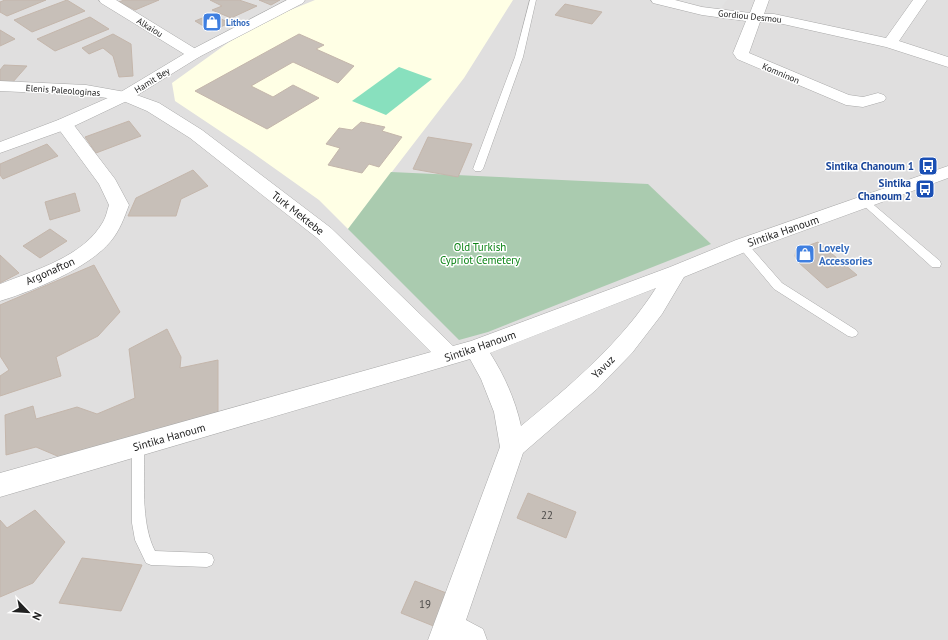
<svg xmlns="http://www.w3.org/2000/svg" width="948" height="640" font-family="'PT Sans',sans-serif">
  <rect width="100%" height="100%" fill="#f2efe9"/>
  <rect fill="#e0dfdf" x="0" y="0" width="948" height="640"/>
  <polygon fill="#ffffe5" points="315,0 513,0 464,78 348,229 319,200 253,153 175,101 172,83 229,42 288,11"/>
  <polygon fill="#aacbaf" points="391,172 648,184 711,244 488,332 459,340 348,229"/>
  <polygon fill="#88e0be" points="399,67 432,79 386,115 352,101"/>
  <polygon fill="#e2e2e2" points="678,0 727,0 720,10"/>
  <g fill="#c7bfb8" stroke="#c4b6ab">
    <polygon points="5,0 46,0 7,16 0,12 0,2"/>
    <polygon points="67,0 85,11 32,32 14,20"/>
    <polygon points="124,0 159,0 135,10 119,2"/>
    <polygon points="210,0 239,0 257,6 231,18 212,10 222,6"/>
    <polygon points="259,0 280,0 271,5"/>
    <polygon points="565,4 602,12 592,24 555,15"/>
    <polygon points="212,14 229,23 212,31 195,21"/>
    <polygon points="90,17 109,29 55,51 37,39"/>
    <polygon points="0,30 15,39 0,46"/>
    <polygon points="113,34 131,44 133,76 119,77 113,56 103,48 89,54 82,48"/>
    <polygon points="299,34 324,45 316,49 354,66 338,83 293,62 251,86 273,97 293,85 319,98 267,129 195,91"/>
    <polygon points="4,65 27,66 12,83 0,83 0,70"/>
    <polygon points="129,121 141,136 96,153 85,137"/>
    <polygon points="361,122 385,127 382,131 402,137 379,167 369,164 362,173 328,165 340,148 326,144 339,128 352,130"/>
    <polygon points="428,137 472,144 458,177 413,169"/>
    <polygon points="47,144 58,156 3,179 0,175 0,164"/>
    <polygon points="193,170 208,186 181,199 176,216 128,216 136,198"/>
    <polygon points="75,193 80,211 50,220 45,202"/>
    <polygon points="50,229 67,241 40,258 23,246"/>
    <polygon points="818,242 857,275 827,288 798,262 795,256 796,250"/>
    <polygon points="0,255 19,273 0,283"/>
    <polygon points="94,265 120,312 98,336 56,357 61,376 0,396 0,376 9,370 0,356 0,305"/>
    <polygon points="167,329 181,357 180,368 218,360 218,412 62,458 36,447 6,455 5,415 33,406 36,419 77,407 97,414 135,398 129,349"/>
    <polygon points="528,493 576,512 566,538 517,518"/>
    <polygon points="35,510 65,542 33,583 0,597 0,520 7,528"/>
    <polygon points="82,558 142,565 121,611 59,603"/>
    <polygon points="415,581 449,594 436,627 401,613"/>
  </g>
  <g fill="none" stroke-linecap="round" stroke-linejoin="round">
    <g stroke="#a9a9a9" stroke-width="1">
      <g id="service">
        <polygon points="530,0 536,0 523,57 483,169 481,171 475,171 473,169 515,57"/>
        <polygon points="865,199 868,200 940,261 941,264 940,267 932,267 862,204 860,202 862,200"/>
        <polygon points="743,242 747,243 782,283 856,330 858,333 856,336 852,337 848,336 774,289 739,247 738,245 739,243"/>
        <path d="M138 440 142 441 144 445C145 478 140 522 155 551L207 553 212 555 214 560 212 565 207 567 151 565 146 563 135 540 132 523V445L134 441Z"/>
      </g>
    </g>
    <g stroke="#a9a9a9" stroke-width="1">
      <g id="minor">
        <polygon points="99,0 116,0 199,51 202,54 199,57 194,59 189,57 101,3"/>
        <polygon points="651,0 675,0 702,7 750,13 755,0 769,0 764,14 774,14 886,38 913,0 927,0 899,41 948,57 948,67 886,47 774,22 760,22 749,53 849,95 863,97 878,93 884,95 886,98 884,101 863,107 846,105 737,59 733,53 746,21 702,15 653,3"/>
        <path d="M0 81 86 85 131 93 159 103 202 130 331 228 453 346 471 341 670 267 736 240 948 166V178L750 250 684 277 662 314 632 353 597 389 523 453 466 620 483 629 487 640H428L500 447 494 412 481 379 470 359 0 497V473L431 352 317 238 190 138 147 111 121 100 86 95 0 91ZM656 288C621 343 571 385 521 426 515 399 504 375 490 353Z"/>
        <path d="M64 119 70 120 115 179 129 205C124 218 120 230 111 241 89 268 33 291 0 301V284C35 270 83 257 103 222 106 217 107 211 109 205L99 184 55 124 58 120Z"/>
      </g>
    </g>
    <g stroke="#a9a9a9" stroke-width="1">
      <polygon id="tertiary" points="287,0 305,0 303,3 199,57 131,99 70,128 0,153 0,142 58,120 119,93 189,51"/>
    </g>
    <use href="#service" fill="#fff" fill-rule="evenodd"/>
    <use href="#minor" fill="#fff" fill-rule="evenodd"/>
    <use href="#tertiary" fill="#fff" fill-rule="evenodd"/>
  </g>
  <defs>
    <g id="shop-square" transform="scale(1)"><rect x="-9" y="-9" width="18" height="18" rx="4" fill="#3f7fe0" stroke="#fff"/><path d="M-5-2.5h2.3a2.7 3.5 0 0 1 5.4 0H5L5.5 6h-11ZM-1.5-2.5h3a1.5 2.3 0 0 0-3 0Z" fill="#fff"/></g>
    <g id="bus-square" transform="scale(1)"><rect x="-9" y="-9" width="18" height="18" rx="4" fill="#1a4fb4" stroke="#fff"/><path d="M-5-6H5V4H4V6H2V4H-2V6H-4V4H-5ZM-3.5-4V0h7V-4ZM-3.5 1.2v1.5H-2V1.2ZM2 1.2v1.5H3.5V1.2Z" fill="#fff"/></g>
  </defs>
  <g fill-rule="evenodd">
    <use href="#shop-square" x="212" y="22"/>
    <use href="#bus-square" x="928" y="166"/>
    <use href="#bus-square" x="925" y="189"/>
    <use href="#shop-square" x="805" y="254"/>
  </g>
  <g text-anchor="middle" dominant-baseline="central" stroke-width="3" stroke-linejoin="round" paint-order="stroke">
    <g font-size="9" fill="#222" stroke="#fff">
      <text transform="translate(750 16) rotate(6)">Gordiou Desmou</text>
      <text transform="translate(150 27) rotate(31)">Alkaiou</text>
      <text transform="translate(781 73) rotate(23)">Komninon</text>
      <text transform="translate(152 80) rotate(-32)">Hamit Bey</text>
      <text transform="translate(63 90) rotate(4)">Elenis Paleologinas</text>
    </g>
    <g font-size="9" font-weight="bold" fill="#366cbe" stroke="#fff" text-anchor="start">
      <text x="226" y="22">Lithos</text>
    </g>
    <g font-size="11" font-weight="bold" fill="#164399" stroke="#fff" text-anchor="end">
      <text x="914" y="166">Sintika Chanoum 1</text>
      <text x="911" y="183">Sintika<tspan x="911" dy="13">Chanoum 2</tspan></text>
    </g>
    <g font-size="11" fill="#222" stroke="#fff">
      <text transform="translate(298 213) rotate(38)">Turk Mektebe</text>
      <text transform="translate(783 231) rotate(-19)">Sintika Hanoum</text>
      <text transform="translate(50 271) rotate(-24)">Argonafton</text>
      <text transform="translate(480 346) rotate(-19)">Sintika Hanoum</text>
      <text transform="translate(603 367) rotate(-45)">Yavuz</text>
      <text transform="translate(169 437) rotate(-16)">Sintika Hanoum</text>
    </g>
    <g font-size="11" fill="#0c8416" stroke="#fff">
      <text x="480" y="247">Old Turkish<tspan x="480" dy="13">Cypriot Cemetery</tspan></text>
    </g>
    <g font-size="11" font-weight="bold" fill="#366cbe" stroke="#fff" text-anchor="start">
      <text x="819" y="248">Lovely<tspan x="819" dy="13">Accessories</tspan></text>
    </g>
    <g font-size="11" fill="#4b4948">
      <text x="547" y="515">22</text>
      <text x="425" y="604">19</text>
    </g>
  </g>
  <g transform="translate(28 612) rotate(115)" stroke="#ffffff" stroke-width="3" paint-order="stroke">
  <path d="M0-3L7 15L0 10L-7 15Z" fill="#222222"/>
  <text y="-6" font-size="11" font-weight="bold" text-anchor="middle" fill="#222222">N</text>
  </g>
</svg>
